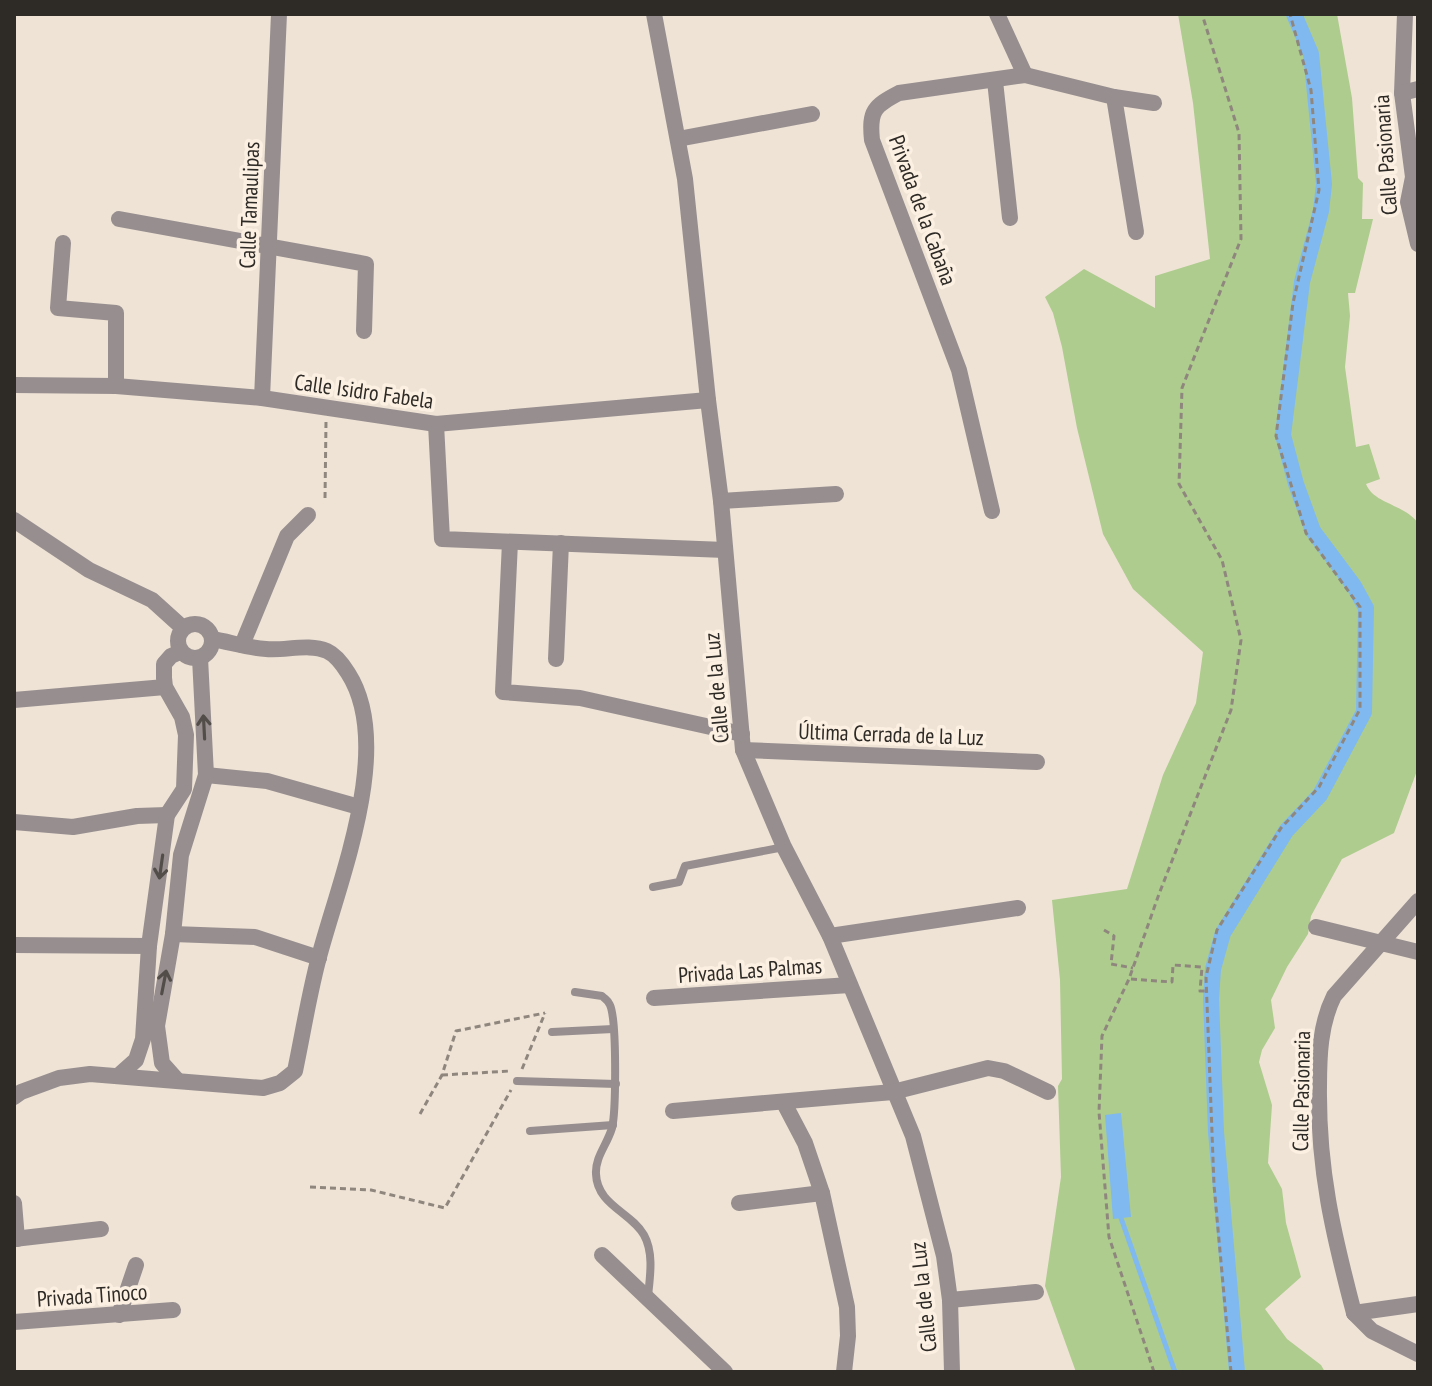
<svg xmlns="http://www.w3.org/2000/svg" width="1432" height="1386" font-family="'PT Sans Narrow',sans-serif">
  <rect width="100%" height="100%" fill="#efe3d6"/>
  <path fill="#aecc8e" d="M1178 14H1337L1352 98 1358 178 1363 183 1362 219H1373L1355 293H1348L1350 316 1345 367 1356 447 1369 444 1380 479 1366 484C1374 504 1404 504 1418 523V768L1394 833 1342 859 1311 916 1308 934 1287 967 1271 1000 1275 1028 1262 1050 1259 1062 1272 1105 1268 1163 1282 1189 1286 1223 1301 1277 1265 1309 1287 1339 1321 1365 1325 1372H1076L1045 1286 1061 1177 1058 1086 1062 1079 1060 980 1052 900 1127 889 1163 775 1196 703 1203 652 1133 589 1103 534 1077 428 1062 347 1053 313 1045 297 1084 269 1155 308V276L1210 259 1193 103Z"/>
  <polygon fill="#7fb9f0" points="1121,1113 1131,1217 1113,1219 1105,1115"/>
  <g fill="none" stroke-linecap="round" stroke-linejoin="round">
    <polyline stroke="#7fb9f0" stroke-width="5" points="1121,1218 1175,1372"/>
    <polyline stroke="#7fb9f0" stroke-width="16" points="1237,1372 1216,1132 1211,999 1213,969 1223,933 1286,831 1320,795 1364,712 1366,608 1354,586 1313,531 1296,484 1283,435 1302,282 1321,211 1324,184 1311,54 1294,14"/>
    <g stroke="#8f877e" stroke-width="3" stroke-dasharray="6 4" stroke-linecap="butt">
      <polyline points="325,498 326,422"/>
      <polyline points="1104,930 1114,936 1111,964 1133,968"/>
      <polyline points="1131,979 1172,982 1173,965 1202,967 1200,991 1206,991"/>
      <polyline points="522,1069 545,1013"/>
      <polyline points="442,1075 510,1071"/>
      <polyline points="420,1114 442,1075 456,1031 545,1013"/>
      <polyline points="310,1187 371,1190 445,1208 511,1090"/>
      <polyline points="1154,1372 1109,1237 1099,1112 1102,1036 1129,979 1159,894 1231,710 1241,640 1222,560 1179,484 1182,388 1241,239 1239,133 1202,14"/>
      <polyline points="1231,1372 1214,1185 1206,977 1217,930 1281,828 1319,787 1360,709 1360,607 1306,533 1276,436 1293,303 1319,190 1311,90 1290,14"/>
    </g>
    <g stroke="#978f8f" stroke-width="8">
      <polyline points="653,887 679,882 685,866 784,847"/>
      <path d="M575 992 602 996C606 1000 608 1000 610 1005 617 1021 616 1111 612 1128 607 1145 595 1157 596 1174 597 1205 631 1212 644 1235 654 1253 650 1277 648 1296"/>
      <polyline points="552,1032 613,1029"/>
      <polyline points="517,1081 616,1084"/>
      <polyline points="530,1131 613,1125"/>
    </g>
    <g stroke="#978f8f" stroke-width="16">
      <polyline points="654,14 685,179 708,400 721,501 743,750 784,847 830,936 913,1136 944,1256 950,1300 952,1372"/>
      <polyline points="997,14 1025,75"/>
      <polyline points="1405,14 1402,93 1413,177 1408,202 1418,244"/>
      <polyline points="995,81 1010,218"/>
      <polyline points="1402,93 1418,89"/>
      <polyline points="1114,97 1136,232"/>
      <polyline points="678,139 812,114"/>
      <polyline points="119,219 366,264 364,331"/>
      <polyline points="63,243 58,308 116,313 116,386"/>
      <polyline points="14,385 116,386 262,398 436,424 708,400"/>
      <polyline points="262,398 279,14"/>
      <polyline points="436,424 442,539 725,550"/>
      <polyline points="721,501 836,494"/>
      <path d="M992 511 959 370 872 140C869 111 874 106 899 93L1025 75 1114 97 1154 103"/>
      <polyline points="14,520 89,570 152,600 183,628"/>
      <polyline points="510,542 503,692 580,698 742,734"/>
      <circle cx="195" cy="641" r="17"/>
      <polyline points="242,645 287,536 308,515"/>
      <polyline points="556,659 561,543"/>
      <polyline points="14,700 165,687"/>
      <polyline points="743,750 1037,762"/>
      <polyline points="206,775 267,781 359,807"/>
      <polyline points="14,822 73,827 137,816 167,815"/>
      <polyline points="1316,927 1418,952"/>
      <polyline points="173,934 255,937 319,958"/>
      <polyline points="830,936 1018,908"/>
      <polyline points="14,945 149,946"/>
      <polyline points="654,998 850,985"/>
      <polyline points="118,1076 136,1060 143,1039 149,946 167,815 184,789 186,735 182,717 165,687 164,678 164,664 171,656 180,652"/>
      <polyline points="178,1081 162,1063 157,1026 173,934 181,855 206,775 200,658"/>
      <path d="M14 1097 21 1092 59 1078 90 1074 263 1088 280 1083 295 1071C303 1033 309 994 319 957 339 881 395 746 348 673 343 665 336 655 327 651 309 643 285 651 266 649 248 648 230 642 212 639"/>
      <polyline points="784,1103 805,1143 822,1193 847,1307 848,1336 844,1372"/>
      <polyline points="673,1111 893,1092 988,1068 1004,1071 1048,1092"/>
      <polyline points="14,1203 17,1239"/>
      <polyline points="739,1203 822,1193"/>
      <polyline points="14,1239 101,1229"/>
      <polyline points="602,1255 725,1372"/>
      <polyline points="950,1300 1036,1292"/>
      <path d="M1354 1313C1333 1233 1318 1170 1319 1087 1319 1056 1320 1024 1334 996L1418 901"/>
      <polyline points="1354,1313 1372,1331 1418,1354"/>
      <polyline points="1354,1313 1418,1304"/>
      <polyline points="119,1315 136,1265"/>
      <polyline points="14,1322 173,1310"/>
    </g>
  </g>
  <defs><path id="oneway-shaft" d="M-6 0H5M1.5-3L5.5 0L1.5 3" fill="none" stroke-width="1.6" stroke-linecap="round" stroke-linejoin="round" transform="scale(2)"/></defs>
  <g stroke="#534d4a">
    <use href="#oneway-shaft" transform="translate(204 727) rotate(-93)"/>
    <use href="#oneway-shaft" transform="translate(161 867) rotate(98)"/>
    <use href="#oneway-shaft" transform="translate(164 982) rotate(-79)"/>
  </g>
  <g text-anchor="middle" dominant-baseline="central" stroke-width="7" stroke-linejoin="round" paint-order="stroke">
    <g font-size="22" fill="#2e2a25" stroke="#fcf0e3">
      <text transform="translate(1385 155) rotate(-94)">Calle Pasionaria</text>
      <text transform="translate(249 205) rotate(-88)">Calle Tamaulipas</text>
      <text transform="translate(923 210) rotate(70)">Privada de la Cabaña</text>
      <text transform="translate(364 391) rotate(8)">Calle Isidro Fabela</text>
      <text transform="translate(716 688) rotate(-95)">Calle de la Luz</text>
      <text transform="translate(891 734) rotate(2)">Última Cerrada de la Luz</text>
      <text transform="translate(750 970) rotate(-4)">Privada Las Palmas</text>
      <text transform="translate(1301 1091) rotate(-89)">Calle Pasionaria</text>
      <text transform="translate(92 1295) rotate(-4)">Privada Tinoco</text>
      <text transform="translate(923 1297) rotate(-96)">Calle de la Luz</text>
    </g>
  </g>
  <rect width="1432" height="1386" fill="none" stroke="#2e2a25" stroke-width="32"/>
</svg>
